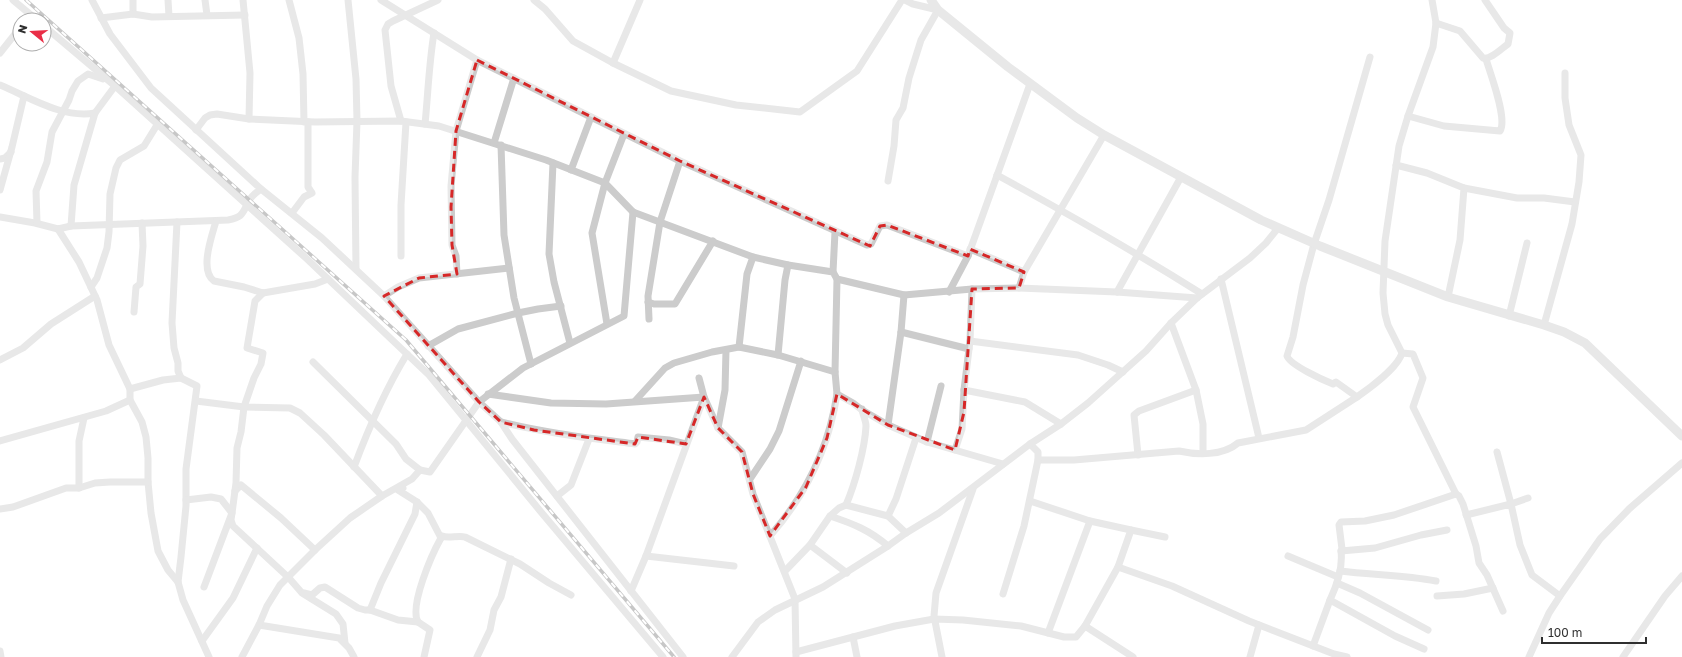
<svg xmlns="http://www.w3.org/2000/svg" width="1682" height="657" font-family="'Golos Text',sans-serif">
  <rect width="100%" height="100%" fill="#fff"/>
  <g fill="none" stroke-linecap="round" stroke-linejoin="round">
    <g stroke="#ccc" stroke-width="7">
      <polyline points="13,0 37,20"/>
      <polyline points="133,0 133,14"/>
      <polyline points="168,0 169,16"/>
      <polyline points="205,0 207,15"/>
      <polyline points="243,0 250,73 249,119"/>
      <polyline points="289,0 299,38 303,74 304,122"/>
      <polyline points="348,0 356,79 357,121 355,177 356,269"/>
      <polyline points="381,0 477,60 591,117 680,161 867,245 871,244 880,226 887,225 968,256 1030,84"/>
      <polyline points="534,0 545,9 573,41 613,63 671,91 736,105 800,112 857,71 902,0"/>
      <polyline points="101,18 133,14 152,17 245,15"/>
      <path d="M1436 23 1460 31 1483 58C1491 60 1502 48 1508 44L1510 33 1504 28 1485 0"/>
      <polyline points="44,26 115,86 307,259 429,375 541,512 663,657"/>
      <polyline points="0,53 15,34 20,24"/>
      <polyline points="613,63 640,0"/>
      <path d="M0 85C29 97 63 119 95 113"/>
      <path d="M1408 116 1444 126 1500 131C1508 119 1490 73 1486 59"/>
      <polyline points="401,121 391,86 385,30 388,24 393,21 438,0"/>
      <path d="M425 124C428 94 429 63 434 33"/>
      <polyline points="196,130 205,118 210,115 217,114 249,119 315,122 401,121 439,126 546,160 605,183 633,212 753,257 788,265 833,272 837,279 904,295 972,289 1019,288 1117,292 1197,298"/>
      <polyline points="494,143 514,78"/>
      <polyline points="501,145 504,235 514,298 531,364"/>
      <polyline points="0,159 5,158 11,152"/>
      <polyline points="553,163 549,254 554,282 570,343"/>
      <polyline points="1396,165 1427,173 1464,188 1460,240 1448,297"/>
      <polyline points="571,170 591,117"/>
      <path d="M997 175C1067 213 1135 252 1202 294"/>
      <polyline points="888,181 894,146 896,120 903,108 909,78 921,40 938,10 913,4 905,0"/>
      <polyline points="1464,188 1517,198 1544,198 1575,202"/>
      <polyline points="261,189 322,238 384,296 479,402 501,422 512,439 683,657"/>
      <polyline points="0,190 12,147 24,96"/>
      <polyline points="292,213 304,197 312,193 308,187 308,122"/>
      <path d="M0 217 35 223 58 229 71 226 228 220C243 217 242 214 249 201 251 196 257 192 261 189L151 88 110 34 92 0"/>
      <path d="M216 221C212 236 199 270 214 281L244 287 263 293 315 284 328 279"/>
      <polyline points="177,222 172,323 174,348 178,363 178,371 181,378 197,386 186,469 186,506 181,557 178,582"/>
      <polyline points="37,223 36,191 47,162 52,132 69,100 72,91 78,81 88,74 103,79"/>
      <polyline points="71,226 74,185 95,113 115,86"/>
      <polyline points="58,229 79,262 97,300 109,345 130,389 130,400 142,422 146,437 148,458 148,482 151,513 158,551 168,570 178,582 183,600 209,657"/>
      <polyline points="970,249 1024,272"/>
      <polyline points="401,256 401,205 406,122"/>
      <polyline points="833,272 835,232"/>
      <polyline points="457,274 456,256 452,245 451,186 456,131 477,60"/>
      <polyline points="837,279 835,372 837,394"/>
      <polyline points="1221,279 1259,438"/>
      <polyline points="91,287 97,278 107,248 109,232 110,194 116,168 120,160 144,146 157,125"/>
      <polyline points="1019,288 1024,272 1104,135"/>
      <polyline points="972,289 970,341 964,390 1025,402 1061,424"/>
      <polyline points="949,292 968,256"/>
      <polyline points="1117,292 1181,177"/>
      <polyline points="384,296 398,287 419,278 509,268"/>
      <polyline points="648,302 654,304 675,304 713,241"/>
      <polyline points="134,312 136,287 140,284 143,246 142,223"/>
      <polyline points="1509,316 1527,243"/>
      <polyline points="649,319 648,296 660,222 680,161"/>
      <polyline points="607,324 592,233 605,183 624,134"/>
      <polyline points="1544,325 1572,224 1579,182 1581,155 1569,125 1565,98 1565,73"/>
      <polyline points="901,332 969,349"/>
      <polyline points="970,341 1078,355 1108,365 1123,372"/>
      <polyline points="428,346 458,329 518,313 538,309 561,306"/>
      <polyline points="739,347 747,274 753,257"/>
      <polyline points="1402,353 1413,354 1423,378 1413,407 1456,494"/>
      <polyline points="778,355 785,280 788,265"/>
      <polyline points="0,360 23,348 51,324 95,296"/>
      <polyline points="313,362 396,444 406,459 420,470"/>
      <polyline points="130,389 163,380 181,378"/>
      <polyline points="1196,390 1203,424 1203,453"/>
      <polyline points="488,394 551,403 606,404 704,397 718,428 742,452 753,494 795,599 796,657"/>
      <path d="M1357 397C1370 388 1398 367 1402 353L1388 325 1385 314 1383 293 1385 241 1399 146 1408 116 1433 47 1436 23 1432 0"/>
      <polyline points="196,401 244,407 290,408 300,413 324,435 382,496"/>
      <polyline points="635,401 665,368 674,363 712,352 739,347 778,355 835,372"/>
      <path d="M501 422C545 433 589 438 635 444L637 442 638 437 669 440 686 444"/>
      <polyline points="888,425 901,332 904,295"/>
      <polyline points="718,428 725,390 726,350"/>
      <polyline points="0,441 106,411 130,400"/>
      <polyline points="927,442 941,386"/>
      <polyline points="955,450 962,429 964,390"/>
      <polyline points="1497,452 1511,504 1528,498"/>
      <polyline points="1138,455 1134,415 1139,411 1196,390 1171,323"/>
      <path d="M1038 460H1074L1179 451C1197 455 1223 456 1238 443L1306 430 1357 397 1336 382 1333 384C1323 380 1290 365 1287 356L1293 337 1303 285 1314 244 1329 200 1370 57"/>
      <path d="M354 467C369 427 385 390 407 354"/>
      <polyline points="750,479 770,449 779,431 801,361"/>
      <polyline points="79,488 79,441 84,418"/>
      <path d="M403 488 398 490 417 502 428 513 441 538C432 554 409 606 418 622L430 630 424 657"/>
      <polyline points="235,491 241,485 281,518 315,550"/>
      <polyline points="557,496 571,485 589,439"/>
      <polyline points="186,500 211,497 221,499 232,513 231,520 233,526 289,578 302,593 336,614 343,624 345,643"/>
      <polyline points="0,509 13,507 66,488 79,488 95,483 110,482 148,482"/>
      <polyline points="1466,515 1511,504 1520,545 1532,575 1560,596"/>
      <path d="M830 516C854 524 869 530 888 546"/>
      <polyline points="888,516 896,499 916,438"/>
      <polyline points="1131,530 1165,537"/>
      <path d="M906 533 888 516 846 505C855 484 865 448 866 426 866 421 863 415 862 410L888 425 927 442 1003 464"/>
      <path d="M770 536C805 496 829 447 837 394L853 403 862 410V409"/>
      <path d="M441 538 442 536C448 539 458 535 465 537L520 564 549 583 571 595"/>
      <polyline points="810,545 847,573"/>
      <polyline points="1341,551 1375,548 1421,535 1447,530"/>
      <polyline points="646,556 734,566"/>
      <polyline points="1288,556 1338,577"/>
      <polyline points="1118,567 1172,586 1249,621 1334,654 1347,657"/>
      <polyline points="785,571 810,545 830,516 839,508 846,505"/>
      <path d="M1340 571C1372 575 1404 575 1436 581"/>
      <polyline points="1337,583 1360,593 1428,630"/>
      <polyline points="204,587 232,513 236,483 237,448 241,432 244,407 254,378 261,364 263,353 247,348 255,301 263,293"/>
      <polyline points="631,591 646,556 704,397 699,378"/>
      <polyline points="304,593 312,595 320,588 325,587 358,608 365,610 370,610 398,620 418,622"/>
      <polyline points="1003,594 1024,526 1038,460 1038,452 1030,444"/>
      <polyline points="1437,596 1464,594 1493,588"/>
      <path d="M1330 600C1337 585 1343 567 1341 551L1342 549 1339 525 1341 522 1365 521 1394 515 1456 494 1459 496 1463 504 1476 546 1479 563 1487 575 1503 611"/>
      <polyline points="370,610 381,583 415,514 417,502"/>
      <polyline points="259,625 339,638 349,648 354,657"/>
      <polyline points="1085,626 1133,657"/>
      <polyline points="1048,633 1090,521"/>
      <polyline points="853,637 857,657"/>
      <polyline points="202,641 233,598 257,548"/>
      <polyline points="1313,646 1330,600 1395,636 1424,649"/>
      <polyline points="0,651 1,657"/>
      <polyline points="796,652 895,626 934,619 963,620 1021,626 1064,637 1076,637 1085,626 1118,567 1131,530 1090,521 1030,501"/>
      <polyline points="242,657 259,625 267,606 280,585 315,550 350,518 382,496 412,479 420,470 430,472 479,402 523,368 624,316 633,212"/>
      <polyline points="477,657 490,630 494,610 501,597 511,559"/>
      <polyline points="732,657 758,622 775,610 823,587 888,546 906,533 939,513 1030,444 1061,424 1088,403 1146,351 1171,323 1197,298 1250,258 1266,243 1278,228"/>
      <polyline points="942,657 934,616 936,593 973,489"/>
      <polyline points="1250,657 1259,625"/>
      <polyline points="1529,657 1549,613 1560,596 1600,539 1629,509 1682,463"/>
      <polyline points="1623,657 1665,596 1682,576"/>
    </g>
    <polyline stroke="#ccc" stroke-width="9" points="931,0 938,10 1008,67 1077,118 1104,135 1261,220 1320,246 1448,297 1544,325 1564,332 1585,343 1682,436"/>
    <g stroke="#848484" stroke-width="3.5">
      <polyline id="rail" points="26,0 406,340 674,657"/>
    </g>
    <use href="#rail" stroke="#fff" stroke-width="2" stroke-dasharray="6" stroke-linecap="butt"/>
  </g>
  <path d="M0 0H1682V657H0ZM477 60 680 161 870 246 880 226 887 225 968 256 970 249 1024 272 1019 288 972 289 964 412 955 450 888 425 837 394 827 438 806 487 770 536 753 494 742 452 718 428 704 397 686 444 638 437 635 444 534 430 501 422 479 402 384 296 419 278 457 274 452 245 451 207 456 131Z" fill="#fff" fill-opacity=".55" fill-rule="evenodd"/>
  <path fill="none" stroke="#d62828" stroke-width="3" stroke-dasharray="8 5" stroke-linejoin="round" d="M477 60 680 161 870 246 880 226 887 225 968 256 970 249 1024 272 1019 288 972 289 964 412 955 450 888 425 837 394 827 438 806 487 770 536 753 494 742 452 718 428 704 397 686 444 638 437 635 444 534 430 501 422 479 402 384 296 419 278 457 274 452 245 451 207 456 131Z"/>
  <g transform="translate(32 32) rotate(288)"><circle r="19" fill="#ffffff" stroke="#acacac"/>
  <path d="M0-3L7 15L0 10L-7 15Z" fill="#e92e47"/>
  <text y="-6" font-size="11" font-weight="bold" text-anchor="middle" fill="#2f2f2f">N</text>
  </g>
  <path d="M1542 637v6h104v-6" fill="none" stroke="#2f2f2f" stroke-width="2"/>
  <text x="1548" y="637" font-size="12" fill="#2f2f2f" stroke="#ffffff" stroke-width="3" paint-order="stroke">100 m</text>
</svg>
